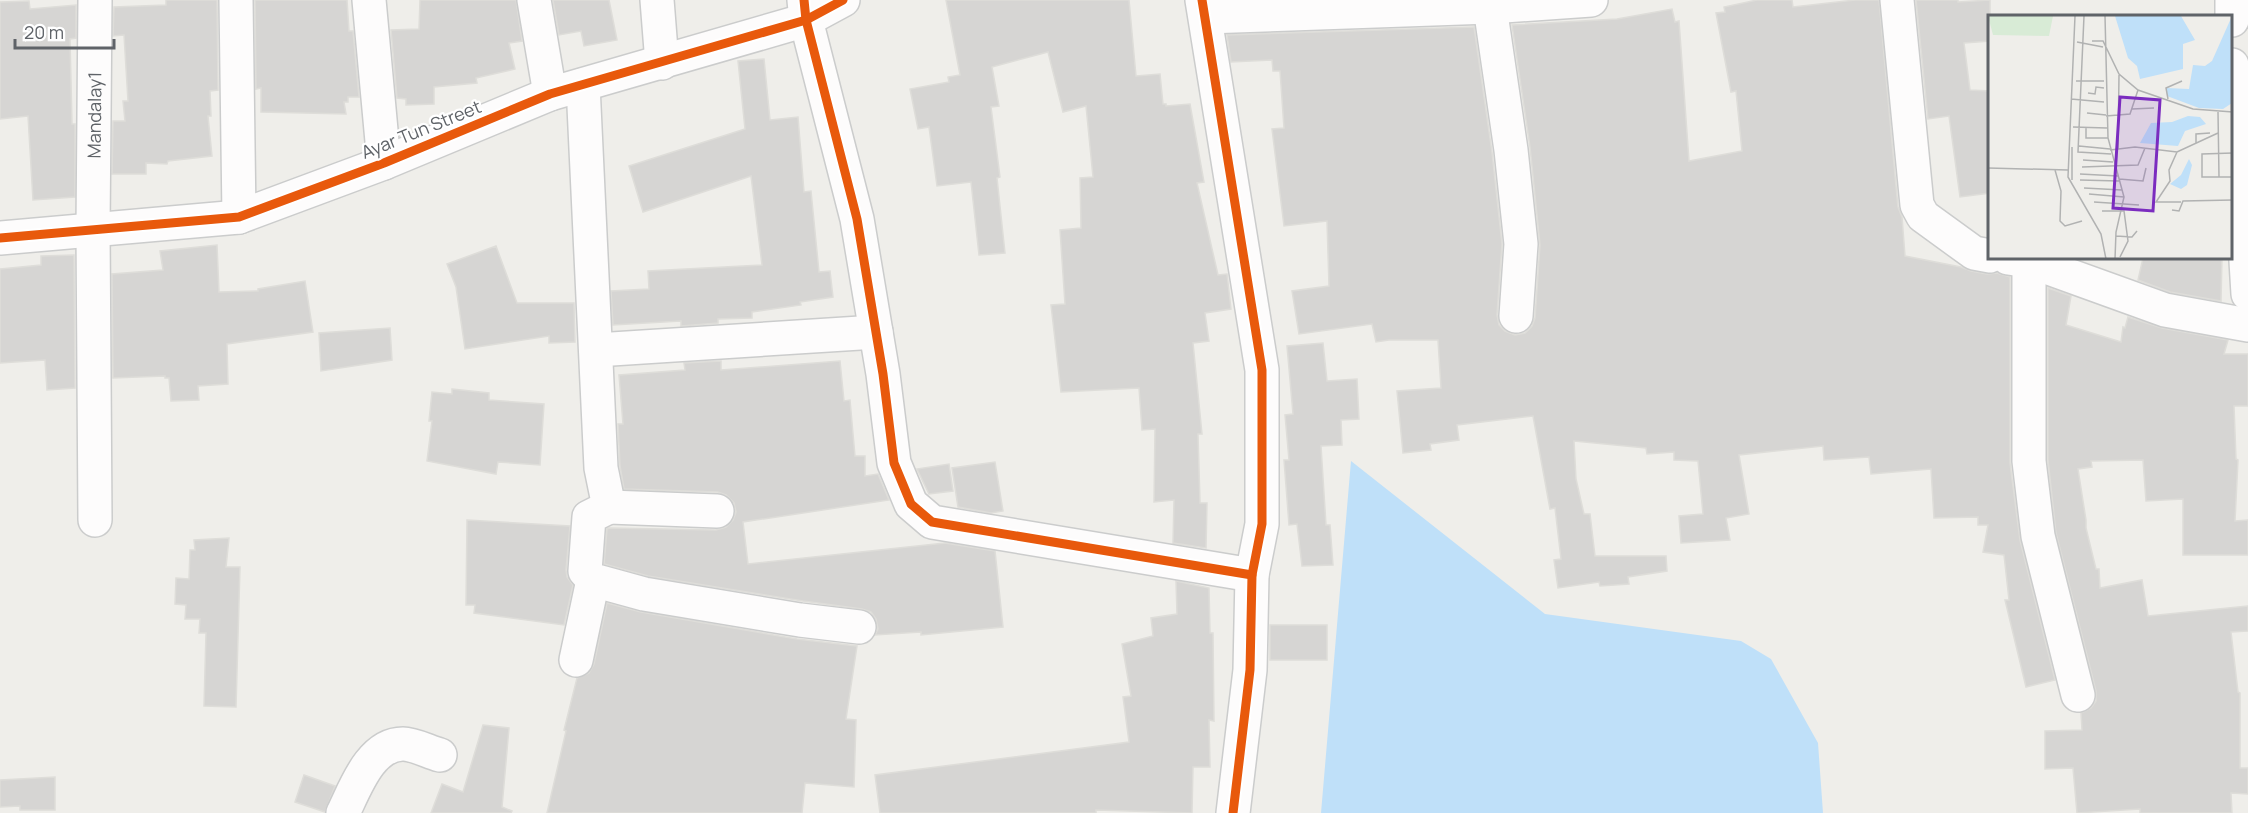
<svg xmlns="http://www.w3.org/2000/svg" width="2248" height="813" font-family="Manrope,sans-serif">
  <rect width="100%" height="100%" fill="#efeeea"/>
  <polygon fill="#bfe0f9" points="1351,461 1545,614 1741,641 1771,659 1818,743 1823,813 1321,813"/>
  <g fill="#d6d5d3" stroke="#deddd9" stroke-width="1.5">
    <polygon points="166,0 217,0 218,90 210,91 211,116 208,116 212,156 168,161 167,164 146,163 146,174 112,174 113,121 125,121 123,101 128,101 124,35 113,36 114,7 166,5"/>
    <polygon points="255,0 347,0 349,31 353,31 359,97 348,97 348,102 344,102 346,114 261,112 261,88 256,89"/>
    <polygon points="420,0 516,0 522,41 509,43 515,69 476,78 477,83 434,87 434,104 406,105 406,99 397,98 391,30 419,29"/>
    <polygon points="553,0 609,0 617,40 584,46 581,31 559,35"/>
    <polygon points="946,0 1129,0 1136,76 1160,74 1163,104 1166,104 1166,106 1190,104 1204,182 1197,183 1218,275 1227,274 1231,309 1205,313 1209,341 1193,343 1202,434 1198,434 1200,503 1207,503 1206,548 1173,543 1174,500 1154,502 1155,429 1142,430 1139,388 1061,392 1051,305 1065,304 1060,230 1081,228 1080,178 1093,177 1086,106 1063,112 1048,52 992,67 999,106 991,107 1000,177 997,178 1005,253 979,255 971,182 937,186 929,127 918,129 910,89 949,82 948,77 960,75"/>
    <polygon points="1757,0 1792,0 1793,7 1855,0 1879,0 1895,175 1898,207 1902,217 1905,256 1961,267 1971,271 1987,274 1997,273 2010,277 2010,463 2020,540 2055,680 2026,687 2005,600 2009,600 2004,555 1983,552 1988,525 1978,525 1978,517 1934,518 1931,469 1871,474 1869,457 1824,460 1823,446 1739,455 1749,514 1726,518 1730,540 1681,543 1679,516 1703,514 1698,461 1674,460 1674,452 1647,454 1646,448 1574,441 1576,479 1584,514 1590,514 1595,556 1666,556 1667,571 1628,577 1629,584 1600,586 1599,582 1558,588 1554,560 1561,559 1555,508 1550,509 1533,416 1457,425 1459,440 1430,444 1431,450 1403,453 1397,391 1441,388 1438,340 1389,340 1376,342 1372,324 1299,334 1292,291 1329,286 1327,221 1284,226 1272,129 1284,128 1280,71 1273,71 1272,60 1231,62 1227,35 1474,27 1492,152 1502,244 1497,315 1499,325 1505,331 1515,335 1525,333 1532,326 1535,318 1540,245 1530,147 1512,25 1617,19 1672,9 1675,22 1679,21 1689,161 1742,151 1736,91 1731,92 1716,13 1725,12 1724,7"/>
    <polygon points="1916,0 1958,0 1958,2 1990,0 1990,41 1964,43 1970,90 1990,91 1990,193 1960,197 1949,116 1928,119"/>
    <polygon points="29,1 30,9 76,5 76,38 70,39 72,124 75,124 75,197 33,200 28,116 0,119 0,2"/>
    <polygon points="764,59 770,120 798,117 804,192 811,191 819,272 830,271 833,297 800,302 801,305 752,312 752,318 718,319 718,323 681,326 681,321 613,325 611,291 649,289 648,271 762,265 751,176 643,212 629,166 745,129 738,61"/>
    <polygon points="217,245 219,292 258,291 258,289 305,281 313,332 227,344 228,384 198,386 199,400 171,401 169,378 165,378 165,376 113,378 112,274 163,270 160,251"/>
    <polygon points="496,246 517,303 574,303 575,342 549,343 549,336 465,349 456,287 447,264"/>
    <polygon points="74,255 75,388 47,390 45,360 0,363 0,269 41,265 41,256"/>
    <polygon points="2143,258 2222,258 2221,301 2170,292 2138,280"/>
    <polygon points="2048,288 2071,296 2066,325 2121,342 2123,327 2125,328 2128,317 2162,328 2228,340 2224,354 2248,354 2248,406 2234,406 2236,459 2238,460 2235,521 2248,520 2248,555 2183,555 2183,499 2146,501 2143,460 2091,461 2092,467 2078,469 2086,520 2086,528 2096,569 2099,569 2100,588 2142,580 2148,616 2248,606 2248,631 2231,632 2238,692 2240,693 2240,768 2248,768 2248,794 2231,793 2232,813 2140,813 2140,809 2077,813 2073,768 2045,769 2045,731 2082,730 2081,713 2091,708 2096,701 2096,691 2056,533 2048,460"/>
    <polygon points="390,328 392,360 321,371 319,333"/>
    <polygon points="1323,343 1327,381 1357,379 1359,419 1341,420 1342,445 1321,446 1326,525 1330,525 1333,565 1302,566 1297,524 1289,525 1284,460 1289,460 1285,415 1293,414 1287,346"/>
    <polygon points="721,361 721,370 840,361 844,401 850,400 855,456 865,456 865,476 878,474 889,500 743,522 748,564 945,543 995,551 1003,627 921,635 921,632 875,635 878,629 876,619 871,612 862,609 803,601 648,576 604,564 607,529 609,528 716,530 726,527 733,520 736,512 734,503 726,495 718,492 624,489 620,466 618,424 623,424 619,375 685,370 684,363"/>
    <polygon points="452,389 489,393 489,400 544,404 540,465 498,462 496,474 427,461 432,421 429,421 432,392 452,394"/>
    <polygon points="995,462 1003,511 991,513 958,507 952,468"/>
    <polygon points="949,464 953,491 929,494 917,469"/>
    <polygon points="467,520 570,526 566,570 567,577 573,585 564,625 474,613 475,605 466,605"/>
    <polygon points="229,538 226,567 240,567 236,707 204,706 206,633 199,633 200,619 185,619 186,605 175,604 176,578 189,579 190,550 195,550 194,540"/>
    <polygon points="1176,581 1209,588 1210,633 1213,633 1214,721 1209,720 1210,767 1193,767 1192,813 1096,810 1096,813 880,813 875,775 1129,742 1123,697 1131,696 1122,644 1153,636 1151,618 1177,614"/>
    <polygon points="607,603 641,612 797,639 857,646 846,719 856,720 854,787 805,783 802,813 547,813 566,731 564,730 577,678 589,673 594,664"/>
    <rect x="1270" y="625" width="57" height="35"/>
    <polygon points="483,725 509,728 502,807 512,811 511,813 431,813 442,784 463,792"/>
    <polygon points="304,775 335,786 325,812 295,802"/>
    <polygon points="55,777 55,810 20,810 20,806 0,807 0,780"/>
  </g>
  <g fill="none" stroke-linecap="round" stroke-linejoin="round">
    <g stroke="#cbcccc" stroke-width="36">
      <g id="minor">
        <polyline points="236,0 239,217"/>
        <polyline points="369,0 384,163"/>
        <polyline points="534,0 550,94"/>
        <polyline points="657,0 662,63"/>
        <polyline points="804,0 806,20 857,219 883,374 894,463 911,504 932,522 1252,575"/>
        <polyline points="1202,0 1262,370 1262,524 1252,575 1250,670 1233,813"/>
        <polyline points="1897,0 1917,205 1923,216 1974,253 1990,256"/>
        <polyline points="1490,7 1511,150 1521,244 1516,316"/>
        <polyline points="1206,17 1490,7 1591,0"/>
        <polyline points="2232,20 2232,0"/>
        <polyline points="2232,65 2237,112 2248,294"/>
        <polyline points="583,85 601,468 609,507 589,517 585,571 593,580 644,594 800,620 859,627"/>
        <polyline points="0,238 239,217 384,163 550,94 806,20 843,0"/>
        <polyline points="2008,258 2029,261 2165,310 2248,325"/>
        <polyline points="2029,261 2029,461 2038,536 2078,695"/>
        <polyline points="596,350 876,332"/>
        <polyline points="609,507 717,511"/>
        <path id="s1" d="M95 520 93 229 95 0"/>
        <polyline points="576,660 593,580"/>
        <path d="M343 813C355 789 370 744 403 744 414 744 429 752 440 755"/>
      </g>
    </g>
    <use href="#minor" stroke="#fdfcfc" stroke-width="33"/>
    <g stroke="#fff" stroke-width="13">
      <g id="cycleway">
        <polyline points="804,0 806,20 857,219 883,374 894,463 911,504 932,522 1252,575"/>
        <polyline points="1202,0 1262,370 1262,524 1252,575 1250,670 1233,813"/>
        <polyline points="0,238 239,217 384,163 550,94 806,20 843,0"/>
      </g>
    </g>
    <use href="#cycleway" stroke="#e8590c" stroke-width="9"/>
  </g>
  <g text-anchor="middle" dominant-baseline="central" stroke-width="4.5" stroke-linejoin="round" paint-order="stroke">
    <g font-size="18" fill="#5f6368" stroke="#fff">
      <text stroke="none"><textPath href="#s1" startOffset="405">Mandalay1</textPath></text>
      <text transform="translate(421 129) rotate(-22)">Ayar Tun Street</text>
    </g>
  </g>
  <g transform="translate(1988 15)">
    <rect width="244" height="244" fill="#efeeea"/>
    <path d="M0 1H65L61 21 5 20Z" fill="#d8ebd6"/>
    <path d="M127 1H193L207 25 195 29V54L152 64 149 51 140 43ZM244 1V88L235 94 211 93 179 81 178 73 201 74 205 50 217 51 224 46ZM200 101 212 102 218 109 197 116 190 131 152 128 163 108 184 107ZM201 144 204 150 199 170 193 174 182 169 193 160Z" fill="#bfe0f9"/>
    <path fill="none" stroke="#b1b2b2" stroke-width="1.5" d="M87 1 80 162 113 219 118 244M96 1 90 137 123 139M117 1 120 123 136 182 128 217 127 244M104 26H115L131 59 150 75 205 94 245 97M89 27 115 32M88 66H116M100 78 107 79 108 72 116 73M83 84 116 87M180 84 178 73 194 66M144 94 166 93M230 97 231 162M99 98 118 100M118 101 142 99 150 75M85 112 119 113M98 112V123H120M208 128V119L222 118M91 131 122 134M84 132V165M130 134 131 60M122 135 147 132 189 137 230 118M189 137 181 155 182 166 168 187H193M245 138 214 139V162H245M95 145 125 147M94 152 150 150 157 133M0 153 80 155M67 155 73 176 72 206 77 211 94 206M92 159 130 161M131 164 155 166 158 153M92 165 131 166M96 173 134 175M101 179 136 182M106 187 151 190M184 195 191 196 195 186 245 185M114 196H136L140 226 132 242M128 221 144 222 149 216"/>
    <path fill="#7b2cbf" fill-opacity="0.15" stroke="#7b2cbf" stroke-width="3" d="M132 82 172 85 165 196 125 193Z"/>
    <rect width="244" height="244" fill="none" stroke="#5f6368" stroke-width="3"/>
  </g>
  <path d="M15 39v9h99v-9" fill="none" stroke="#5f6368" stroke-width="3"/>
  <text x="24" y="39" font-size="18" fill="#5f6368" stroke="#ffffff" stroke-width="4.5" paint-order="stroke">20 m</text>
</svg>
